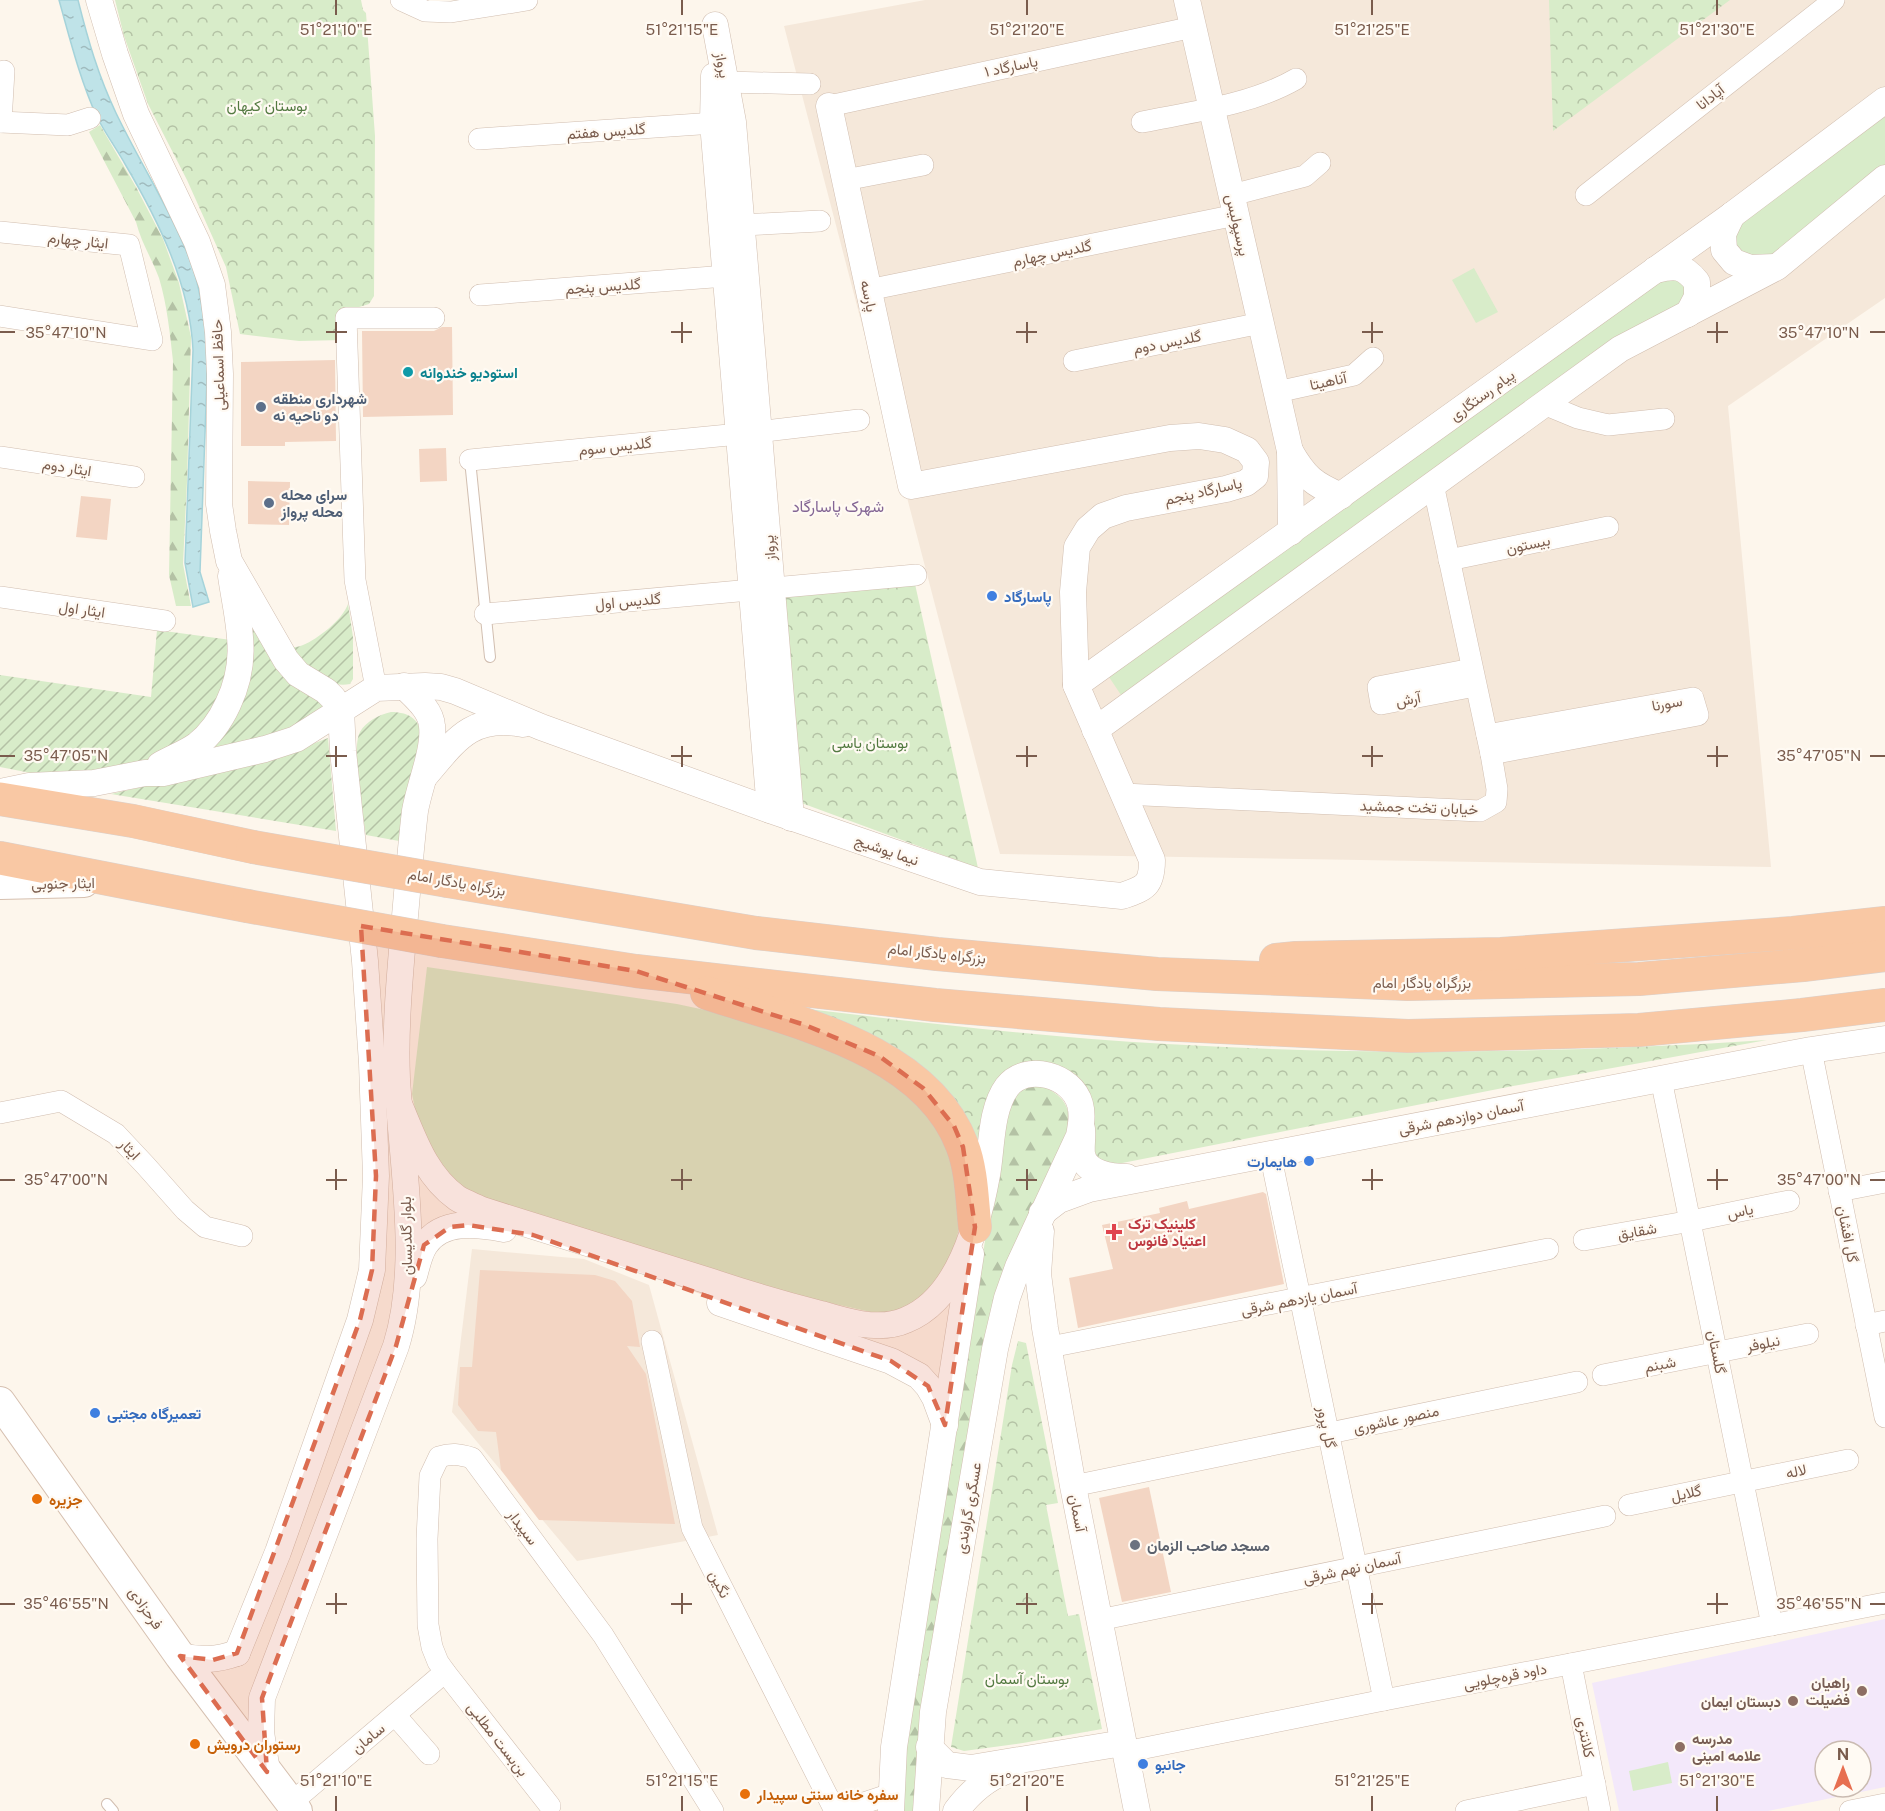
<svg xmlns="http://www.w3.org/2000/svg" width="1885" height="1811" font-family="'Public Sans',Vazirmatn,sans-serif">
  <defs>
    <pattern id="forest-firs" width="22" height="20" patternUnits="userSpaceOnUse" patternTransform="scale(1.5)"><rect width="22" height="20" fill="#d8ecc9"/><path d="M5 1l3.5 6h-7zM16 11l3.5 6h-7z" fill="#b4c2a5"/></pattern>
    <pattern id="park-crowns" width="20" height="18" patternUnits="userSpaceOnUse" patternTransform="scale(1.5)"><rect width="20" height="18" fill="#d8ecc9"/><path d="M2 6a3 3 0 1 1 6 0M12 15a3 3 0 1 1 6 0" fill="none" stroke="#b4c2a5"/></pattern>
    <pattern id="garden-furrows" width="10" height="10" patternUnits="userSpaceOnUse" patternTransform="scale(1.5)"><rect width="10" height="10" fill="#d8ecc9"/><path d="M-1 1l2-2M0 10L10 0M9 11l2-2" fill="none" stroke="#b4c2a5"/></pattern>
    <pattern id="water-ripples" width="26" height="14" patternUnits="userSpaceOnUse" patternTransform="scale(1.5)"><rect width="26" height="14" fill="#bfe3e8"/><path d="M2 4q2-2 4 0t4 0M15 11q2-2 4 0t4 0" fill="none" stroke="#a0bbbe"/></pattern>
  </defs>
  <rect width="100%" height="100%" fill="#fdf6ec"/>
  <g fill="#f5e8da">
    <polygon points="925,0 1885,0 1885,298 1728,406 1771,867 1000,854 784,26"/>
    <polygon points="472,1249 584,1259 649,1285 718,1535 577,1561 452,1412"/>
  </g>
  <path fill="#f3e8fa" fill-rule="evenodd" d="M1885 1619V1787L1768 1811H1619L1592 1683ZM1825 1751H1861V1787H1825Z"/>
  <g fill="#d8ecc9">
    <polygon points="1885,110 1885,167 1773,259 1738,256 1732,242 1740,218"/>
    <polygon points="1474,268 1498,312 1476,323 1452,280"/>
    <polygon points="1670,277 1684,279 1689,298 1123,698 1107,674 1655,281"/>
    <polygon points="427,967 677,1004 724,1014 816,1042 915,1095 956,1152 959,1228 951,1265 925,1300 890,1314 875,1313 754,1286 475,1196 446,1176 419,1129 412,1094"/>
    <polygon points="1668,1762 1672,1783 1633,1791 1629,1771"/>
  </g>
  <g fill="url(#forest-firs)">
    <path d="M100 125 136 187 163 239 179 283 191 337 187 481 183 564 191 606H176L169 575 173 361C170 334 167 304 159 278 152 259 141 242 136 222L89 132Z"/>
    <path d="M1044 1086C1062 1097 1068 1102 1070 1123L1033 1216 920 1729 914 1811H901L908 1729 999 1152C1003 1131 1004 1094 1029 1087 1033 1086 1039 1086 1044 1086Z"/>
  </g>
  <g fill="url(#park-crowns)">
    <polygon points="115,0 361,0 363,10 366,13 375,136 374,296 369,304 343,312 343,340 299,341 240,334 226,267 187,180 148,104 124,36"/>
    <polygon points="1549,0 1730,0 1553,131"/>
    <polygon points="915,584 978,868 796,801 785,597"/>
    <path d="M791 1007C916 1022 1041 1037 1167 1044 1367 1056 1567 1053 1767 1040L1513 1086 1107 1166 1097 1161 1066 1073 990 1092 983 1112V1149L961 1122Z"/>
    <polygon points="1018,1341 1026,1343 1058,1503 1046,1505 1068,1616 1079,1614 1102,1729 1023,1743 964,1751 951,1747 1012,1365"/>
  </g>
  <g fill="url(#garden-furrows)">
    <path d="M348 604 353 637V679L350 684C324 689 306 665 289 648 293 647 299 647 303 645 318 639 343 619 348 604Z"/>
    <polygon points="248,619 281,675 292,684 331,701 292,729 191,754 209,744"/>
    <polygon points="157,630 231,640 232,677 196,740 130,769 36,774 0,767 0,675 151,697"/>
    <path d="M391 712C411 712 422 721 421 741L403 809 399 841 366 835C363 815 351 748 360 732 366 721 379 715 391 712Z"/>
    <polygon points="328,738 336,831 111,794 291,752"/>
  </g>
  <path fill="url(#water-ripples)" stroke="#a5d3da" stroke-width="1.5" d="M59 0H78C88 40 98 75 116 113 140 163 170 209 190 260 201 288 204 321 208 350L200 572 209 602 193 607 185 563 193 350C190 284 158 220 125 164 116 148 105 133 97 117 80 80 70 39 59 0Z"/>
  <g fill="#f3d5c3">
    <polygon points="442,327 452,327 453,415 363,417 362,331 434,331"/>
    <polygon points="335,360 336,441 285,442 285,446 241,446 241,362"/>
    <polygon points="446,448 447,481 420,482 419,449"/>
    <polygon points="248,481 290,482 289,525 248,524"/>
    <polygon points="81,496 111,499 107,540 76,537"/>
    <polygon points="1263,1192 1266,1194 1284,1284 1078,1328 1069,1278 1113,1269 1102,1225 1160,1213 1159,1208 1187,1201 1189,1209"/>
    <polygon points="480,1270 595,1275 615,1281 632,1301 640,1347 627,1346 646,1374 675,1524 539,1520 501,1470 496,1432 478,1431 458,1405 460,1367 472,1367"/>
    <polygon points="1149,1487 1171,1592 1122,1602 1099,1498"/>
  </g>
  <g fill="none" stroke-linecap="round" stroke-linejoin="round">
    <g stroke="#d1beb0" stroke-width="12">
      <g id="service">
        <polyline points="470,460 490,657"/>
        <polyline points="107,1804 113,1811"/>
      </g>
    </g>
    <g stroke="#d1beb0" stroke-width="22">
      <g id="minor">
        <polyline points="401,0 425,11 451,12 527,0"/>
        <polyline points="726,82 810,84"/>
        <polyline points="829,106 1193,27"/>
        <polyline points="0,122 68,125 90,118"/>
        <polyline points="1,122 4,71"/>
        <path d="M1142 122C1192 112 1251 105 1296 79"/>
        <polyline points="479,139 729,122"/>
        <polyline points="845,180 923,165"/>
        <polyline points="1232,195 1305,176 1320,163"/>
        <polyline points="1586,195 1834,0"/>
        <polyline points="742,225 820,221"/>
        <polyline points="0,232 129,245 152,340 0,316"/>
        <polyline points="868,290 1236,215"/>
        <polyline points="480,295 726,276"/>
        <polyline points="1074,361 1261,323"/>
        <polyline points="1277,392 1354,375 1373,358"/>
        <polyline points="1544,404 1578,418 1608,425 1664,419"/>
        <polyline points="0,457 134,477"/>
        <polyline points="470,460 739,434 859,420"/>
        <polyline points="1449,560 1608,527"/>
        <polyline points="0,597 165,621"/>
        <polyline points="485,614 916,575"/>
        <polyline points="1472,669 1378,687 1381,704 1475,686"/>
        <polyline points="376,688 355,580 346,318 434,318"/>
        <polyline points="1487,735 1693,698 1698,715 1491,754"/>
        <polyline points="1123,794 1480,811 1496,802 1497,789 1491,754 1433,484"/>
        <polyline points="1811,1050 1885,1417"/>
        <polyline points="1661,1079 1772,1625"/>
        <polyline points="0,1113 61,1101 116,1134 146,1166 185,1210 205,1227 242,1236"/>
        <polyline points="1270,1153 1384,1700"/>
        <polyline points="1839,1191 1885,1182"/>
        <polyline points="1584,1240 1691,1221 1789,1201"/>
        <polyline points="1866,1325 1885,1321"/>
        <polyline points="652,1341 692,1528 835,1811"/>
        <polyline points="1050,1347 1548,1249"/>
        <polyline points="1603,1375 1808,1334"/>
        <polyline points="1073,1486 1577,1382"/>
        <polyline points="1629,1505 1848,1460"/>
        <polyline points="1099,1620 1605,1516"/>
        <polyline points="1571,1664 1600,1811"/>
        <polyline points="395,1715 429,1754"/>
        <polyline points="1125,1752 1384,1700 1885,1603"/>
        <polyline points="291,1803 445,1672"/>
        <path d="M550 1806 445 1672 438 1662 432 1647 428 1625 427 1539 430 1476 439 1457C451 1453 459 1454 472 1458L603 1635 713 1811"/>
        <polyline points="840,1811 891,1794"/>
        <polyline points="1466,1811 1595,1784"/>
        <polyline points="1850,1811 1885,1804"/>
      </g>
    </g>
    <g stroke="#d1beb0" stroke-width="27">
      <g id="tertiary">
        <polyline points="99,0 115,54 136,114 197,242 212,285 218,332 220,374 219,504 223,531 229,561 286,660 298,674 326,691 333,698 341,710 343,751 365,961 372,1063 376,1176 372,1270 360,1320 278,1552 237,1653"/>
        <polyline points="1187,0 1290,451 1291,532"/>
        <polyline points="715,25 733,122 791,818"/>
        <polyline points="714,76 713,123 770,810"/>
        <polyline points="1732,215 1723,234 1724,250 1734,262 1750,268 1775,267"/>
        <path d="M1655 270C1676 265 1683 265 1697 282V297L1688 314"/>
        <path d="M1290 451C1305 477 1313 484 1341 496"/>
        <polyline points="1076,685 1732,215 1885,100"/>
        <polyline points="1095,730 1620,349 1777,267 1885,178"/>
        <path d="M160 765C172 758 186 753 197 745 211 734 221 719 228 704 250 658 238 624 231 576"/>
        <path d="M425 776C455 741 471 714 523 724"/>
        <path d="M0 792 29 786 94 783 145 773H163L265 749 296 739 376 688 425 686 441 687 455 691 541 727 770 810 980 882 1122 896C1145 888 1152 886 1152 860L1076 685 1073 592 1077 547 1088 529 1103 516 1126 508 1226 489 1246 483 1255 476 1256 462 1247 450 1225 440 1199 436 1170 438 911 486 829 106"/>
        <path d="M399 1104C414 1139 425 1175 457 1198 465 1203 474 1206 482 1210 559 1234 636 1258 712 1282 748 1294 785 1305 821 1314 834 1318 848 1322 861 1324 875 1326 893 1326 906 1320 958 1299 978 1225 987 1175 992 1149 990 1110 1007 1087 1026 1062 1072 1075 1080 1104 1083 1115 1081 1125 1079 1136L1018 1267 1007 1298 995 1349 933 1712 926 1811"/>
        <path d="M1082 1129C1083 1137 1081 1146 1082 1154 1085 1174 1112 1177 1127 1177"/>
        <polyline points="1042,1213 1059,1200 1089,1189 1811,1050 1885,1039"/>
        <polyline points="1041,1231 1038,1274 1045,1328 1073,1486 1137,1811"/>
        <path d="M414 1276C417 1266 419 1254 425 1245 442 1219 478 1224 504 1229"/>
        <polyline points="720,1303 891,1361 919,1376 928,1386 935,1398 945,1425"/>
        <path d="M180 1656C201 1661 217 1660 237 1653"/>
        <polyline points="929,1747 947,1765 971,1768 1123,1743"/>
        <path d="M267 1772 261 1732 262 1698 396 1346C421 1266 402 1162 397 1079 395 1032 399 985 403 938 407 896 410 853 415 811 419 787 435 749 432 726 431 710 415 697 404 686"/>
        <polyline points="891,1811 894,1747 971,1254"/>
        <path d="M956 1811C971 1791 988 1776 1012 1769"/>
      </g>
    </g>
    <g stroke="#d6c0b0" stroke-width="32">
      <g id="secondary">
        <polyline points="0,884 84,882"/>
        <polyline points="0,1402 180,1656 297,1811"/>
      </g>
    </g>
    <g stroke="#dad1cd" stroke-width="34">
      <g id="trunk">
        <polyline points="0,799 133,821 253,847"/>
        <polyline points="0,858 247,906"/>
        <polyline points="448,881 756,933 937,954 1157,974 1408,984 1639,979 1803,965 1885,955"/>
        <polyline points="442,941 636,971 935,1005 1159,1024 1408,1036 1639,1030 1802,1015 1885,1005"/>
        <polyline points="1276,960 1296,958 1501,954 1793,933 1885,923"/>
        <path d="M707 993C794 1022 926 1049 962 1145 972 1170 972 1201 975 1227"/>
      </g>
    </g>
    <use href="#service" stroke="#fff" stroke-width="10"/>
    <use href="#minor" stroke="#fff" stroke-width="21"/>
    <use href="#tertiary" stroke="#fff" stroke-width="26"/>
    <use href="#secondary" stroke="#fff" stroke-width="30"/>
    <use href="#trunk" stroke="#f9c8a4" stroke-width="33"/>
    <g stroke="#dad1cd" stroke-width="34" stroke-linecap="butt">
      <g id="trunk-bridge">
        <polyline points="253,847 448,881"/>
        <polyline points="247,906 442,941"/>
      </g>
    </g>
    <use href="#trunk-bridge" stroke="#f9c8a4" stroke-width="33"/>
  </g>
  <path fill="#dc6d51" fill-opacity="0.2" stroke="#dc6d51" stroke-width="4.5" stroke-dasharray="12 8" stroke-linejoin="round" d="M361 926 636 971 805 1025 879 1056 923 1088 954 1126 963 1147 975 1227 945 1425 928 1386 891 1361 533 1235 468 1225 450 1227 424 1245 396 1346 262 1698 267 1772 180 1656 213 1660 237 1653 360 1320 372 1270 376 1176Z"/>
  <path fill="none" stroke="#7a5c4d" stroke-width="2" d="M336 0V15M682 0V15M1027 0V15M1372 0V15M1717 0V15M336 322V343M682 322V343M1027 322V343M1372 322V343M1717 322V343M0 332H15M326 332H347M671 332H692M1016 332H1037M1362 332H1383M1707 332H1728M1870 332H1885M336 746V767M682 746V767M1027 746V767M1372 746V767M1717 746V767M0 756H15M326 756H347M671 756H692M1016 756H1037M1362 756H1383M1707 756H1728M1870 756H1885M336 1169V1190M682 1169V1190M1027 1169V1190M1372 1169V1190M1717 1169V1190M0 1180H15M326 1180H347M671 1180H692M1016 1180H1037M1362 1180H1383M1707 1180H1728M1870 1180H1885M336 1593V1614M682 1593V1614M1027 1593V1614M1372 1593V1614M1717 1593V1614M0 1604H15M326 1604H347M671 1604H692M1016 1604H1037M1362 1604H1383M1707 1604H1728M1870 1604H1885M336 1796V1811M682 1796V1811M1027 1796V1811M1372 1796V1811M1717 1796V1811"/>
  <circle fill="#0f9aa8" stroke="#fffaf3" stroke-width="2" cx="408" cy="372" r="6"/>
  <g fill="#5c6f8a" stroke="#fffaf3" stroke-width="2">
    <circle cx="261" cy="407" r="6"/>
    <circle cx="269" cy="503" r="6"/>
  </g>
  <g fill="#3f7fe0" stroke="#fffaf3" stroke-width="2">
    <circle cx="992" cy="596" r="6"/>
    <circle cx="1309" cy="1161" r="6"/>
    <circle cx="95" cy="1413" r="6"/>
    <circle cx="1143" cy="1764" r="6"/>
  </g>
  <path fill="#e0444e" stroke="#fffaf3" stroke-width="2" d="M1111 1223h6v6h6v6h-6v6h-6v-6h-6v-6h6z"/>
  <g fill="#e8710a" stroke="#fffaf3" stroke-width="2">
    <circle cx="37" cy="1499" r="6"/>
    <circle cx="195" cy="1744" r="6"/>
    <circle cx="745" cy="1794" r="6"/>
  </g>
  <circle fill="#6b7280" stroke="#fffaf3" stroke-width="2" cx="1135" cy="1545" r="6"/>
  <g fill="#8d6e63" stroke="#fffaf3" stroke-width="2">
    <circle cx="1862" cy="1691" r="6"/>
    <circle cx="1793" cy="1701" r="6"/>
    <circle cx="1680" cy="1747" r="6"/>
  </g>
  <g text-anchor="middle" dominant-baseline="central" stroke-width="4.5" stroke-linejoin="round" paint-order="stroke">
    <g font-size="15" fill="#7a5c4d" stroke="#fffaf3">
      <text transform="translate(723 65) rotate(79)">پرواز</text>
      <text transform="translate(1011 66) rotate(-12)">پاسارگاد ۱</text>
      <text transform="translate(1710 97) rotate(-38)">آپادانا</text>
      <text transform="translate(606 131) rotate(-4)">گلدیس هفتم</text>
      <text transform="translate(1238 225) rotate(77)">پرسپولیس</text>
      <text transform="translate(78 240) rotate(6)">ایثار چهارم</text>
      <text transform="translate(1052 253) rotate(-12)">گلدیس چهارم</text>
      <text transform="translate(603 286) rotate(-4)">گلدیس پنجم</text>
      <text transform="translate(869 296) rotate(78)">پارسه</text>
      <text transform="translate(1167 342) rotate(-11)">گلدیس دوم</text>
      <text transform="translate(218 365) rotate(-92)">حافظ اسماعیلی</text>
      <text transform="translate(1328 381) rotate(-12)">آناهیتا</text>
      <text transform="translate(1482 395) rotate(-36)">پیام رستگاری</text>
      <text transform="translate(615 446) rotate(-6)">گلدیس سوم</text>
      <text transform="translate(67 467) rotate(9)">ایثار دوم</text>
      <text transform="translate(1203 491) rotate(-13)">پاسارگاد پنجم</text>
      <text transform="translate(1528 544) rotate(-12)">بیستون</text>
      <text transform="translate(769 548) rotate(-95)">پرواز</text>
      <text transform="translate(628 601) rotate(-5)">گلدیس اول</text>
      <text transform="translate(82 609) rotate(8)">ایثار اول</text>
      <text transform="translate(1408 699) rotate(-11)">آرش</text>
      <text transform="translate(1667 703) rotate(-10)">سورنا</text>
      <text transform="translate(1419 807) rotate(2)">خیابان تخت جمشید</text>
      <text transform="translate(887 850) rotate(19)">نیما یوشیج</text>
      <text transform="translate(457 882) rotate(10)">بزرگراه یادگار امام</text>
      <text transform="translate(63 883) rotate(-1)">ایثار جنوبی</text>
      <text transform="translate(937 953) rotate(6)">بزرگراه یادگار امام</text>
      <text x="1422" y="982">بزرگراه یادگار امام</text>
      <text transform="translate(1461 1117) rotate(-11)">آسمان دوازدهم شرقی</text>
      <text transform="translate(130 1149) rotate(46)">ایثار</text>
      <text transform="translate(1740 1211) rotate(-12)">یاس</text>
      <text transform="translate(1637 1231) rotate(-10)">شقایق</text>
      <text transform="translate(1848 1234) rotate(79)">گل افشان</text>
      <text transform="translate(406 1236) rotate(-91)">بلوار گلدیسان</text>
      <text transform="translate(1299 1299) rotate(-11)">آسمان یازدهم شرقی</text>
      <text transform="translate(1763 1343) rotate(-11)">نیلوفر</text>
      <text transform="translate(1717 1352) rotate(79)">گلستان</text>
      <text transform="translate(1660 1364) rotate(-11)">شبنم</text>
      <text transform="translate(1396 1419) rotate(-12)">منصور عاشوری</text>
      <text transform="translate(1327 1427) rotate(78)">گل پرور</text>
      <text transform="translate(1796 1471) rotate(-12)">لاله</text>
      <text transform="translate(1686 1493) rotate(-12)">گلایل</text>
      <text transform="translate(968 1508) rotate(-80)">عسگری گراوندی</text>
      <text transform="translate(1078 1513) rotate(79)">آسمان</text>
      <text transform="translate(523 1527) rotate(53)">سپیدار</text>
      <text transform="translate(1352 1568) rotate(-12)">آسمان نهم شرقی</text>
      <text transform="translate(720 1584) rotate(63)">نگین</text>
      <text transform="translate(146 1608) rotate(55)">فرحزادی</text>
      <text transform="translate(1505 1676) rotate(-11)">داود قره‌چلویی</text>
      <text transform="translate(1586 1737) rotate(79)">کلانتری</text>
      <text transform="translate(368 1738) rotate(-40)">سامان</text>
      <text transform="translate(498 1739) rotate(52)">بن‌بست مطلبی</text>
    </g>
    <g font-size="15" fill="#537a41" stroke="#fffaf3">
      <text x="267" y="105">بوستان کیهان</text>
      <text x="870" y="742">بوستان یاسی</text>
      <text x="1027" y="1678">بوستان آسمان</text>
    </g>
    <g font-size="15" font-weight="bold" fill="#0d838f" stroke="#fffaf3" text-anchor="start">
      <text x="420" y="372">استودیو خندوانه</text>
    </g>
    <g font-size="15" font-weight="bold" fill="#4e5e75" stroke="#fffaf3" text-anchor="start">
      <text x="273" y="398">شهرداری منطقه<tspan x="273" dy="17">دو ناحیه نه</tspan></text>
      <text x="281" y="494">سرای محله<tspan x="281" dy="17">محله پرواز</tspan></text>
    </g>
    <g font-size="15" font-weight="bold" fill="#366cbe" stroke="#fffaf3" text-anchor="start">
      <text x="1004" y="596">پاسارگاد</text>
      <text x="1297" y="1161" text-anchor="end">هایمارت</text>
      <text x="107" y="1413">تعمیرگاه مجتبی</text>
      <text x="1155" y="1764">جانبو</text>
    </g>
    <g font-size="15" font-weight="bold" fill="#be3a42" stroke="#fffaf3" text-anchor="start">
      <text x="1128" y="1223">کلینیک ترک<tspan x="1128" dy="17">اعتیاد فانوس</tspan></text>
    </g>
    <g font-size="15" font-weight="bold" fill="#c56008" stroke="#fffaf3" text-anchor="start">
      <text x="49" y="1499">جزیره</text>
      <text x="207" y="1744">رستوران درویش</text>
      <text x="757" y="1794">سفره خانه سنتی سپیدار</text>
    </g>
    <g font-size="15" font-weight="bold" fill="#5b616d" stroke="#fffaf3" text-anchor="start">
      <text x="1147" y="1545">مسجد صاحب الزمان</text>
    </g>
    <g font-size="15" font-weight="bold" fill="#785e54" stroke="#fffaf3" text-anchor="end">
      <text x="1850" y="1682">راهیان<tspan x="1850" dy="17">فضیلت</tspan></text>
      <text x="1781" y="1701">دبستان ایمان</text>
      <text x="1692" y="1738" text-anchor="start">مدرسه<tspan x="1692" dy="17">علامه امینی</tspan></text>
    </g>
    <g font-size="16" fill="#846695" stroke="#fffaf3">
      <text x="838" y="506">شهرک پاسارگاد</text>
    </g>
  </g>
  <g font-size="15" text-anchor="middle" fill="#7a5c4d" stroke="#fffaf3" stroke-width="4.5" stroke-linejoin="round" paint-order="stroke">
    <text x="336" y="35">51°21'10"E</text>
    <text x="682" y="35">51°21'15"E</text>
    <text x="1027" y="35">51°21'20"E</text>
    <text x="1372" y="35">51°21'25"E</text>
    <text x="1717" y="35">51°21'30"E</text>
    <text x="66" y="338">35°47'10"N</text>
    <text x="1819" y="338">35°47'10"N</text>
    <text x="66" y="761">35°47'05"N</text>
    <text x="1819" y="761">35°47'05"N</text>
    <text x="66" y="1185">35°47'00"N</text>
    <text x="1819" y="1185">35°47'00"N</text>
    <text x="66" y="1609">35°46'55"N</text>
    <text x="1819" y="1609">35°46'55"N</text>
    <text x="336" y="1786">51°21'10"E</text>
    <text x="682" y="1786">51°21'15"E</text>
    <text x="1027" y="1786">51°21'20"E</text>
    <text x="1372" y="1786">51°21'25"E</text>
    <text x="1717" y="1786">51°21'30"E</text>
  </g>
  <g transform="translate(1843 1769)"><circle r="28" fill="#fffaf3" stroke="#cabbb1" stroke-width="1.5"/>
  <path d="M0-4.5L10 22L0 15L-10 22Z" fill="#e76f51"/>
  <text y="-9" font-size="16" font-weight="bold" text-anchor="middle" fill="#7a5c4d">N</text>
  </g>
</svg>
